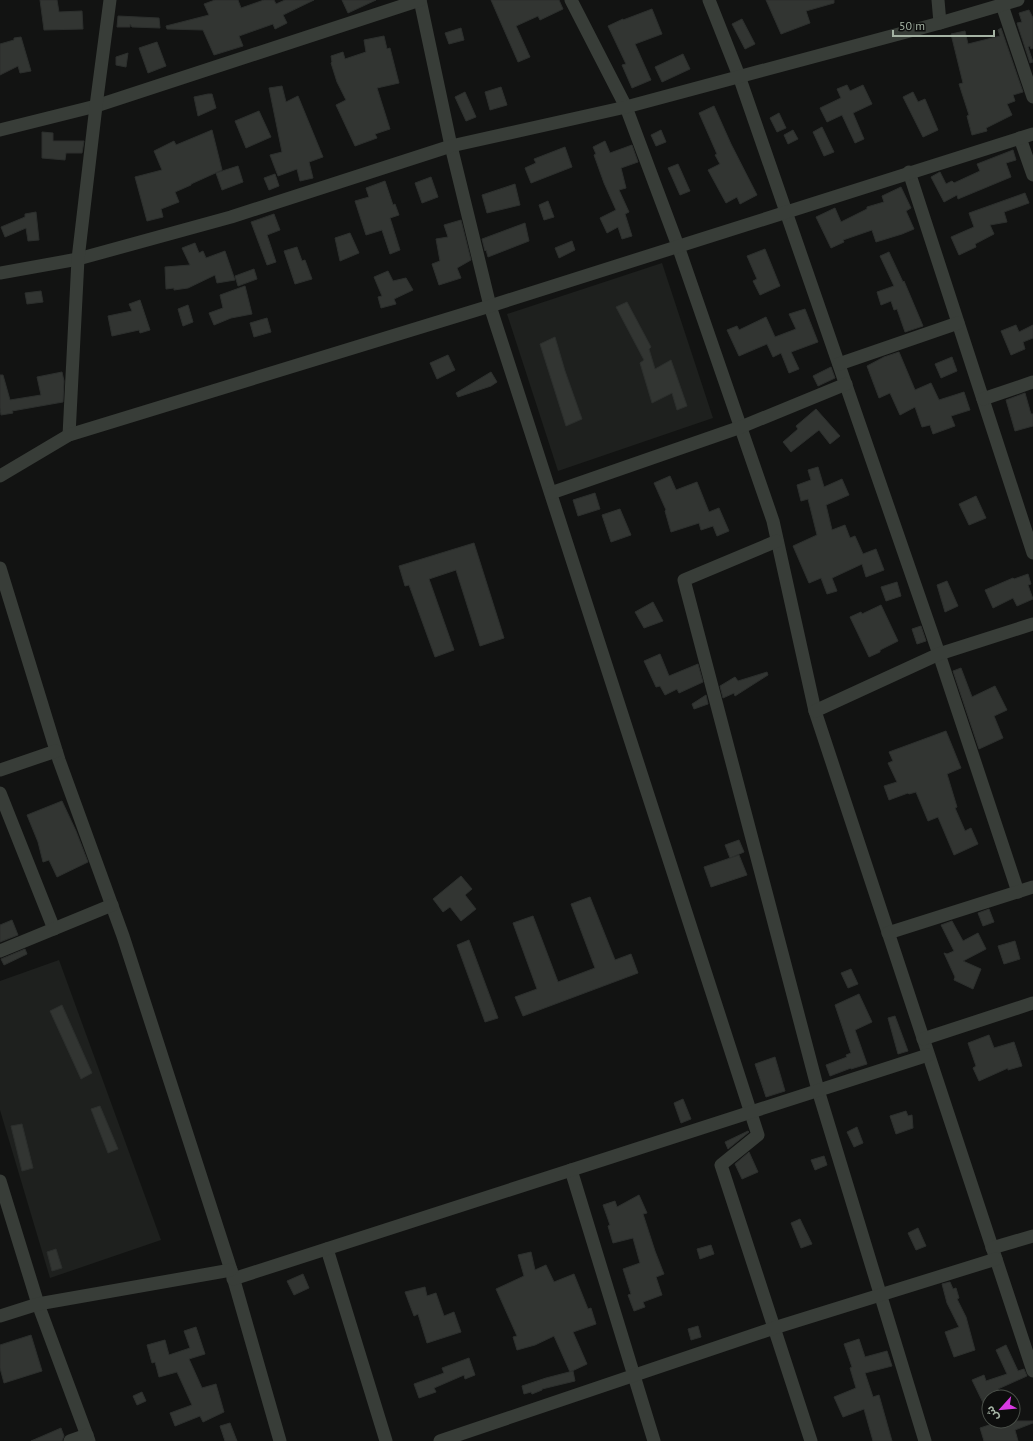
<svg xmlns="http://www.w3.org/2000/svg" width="1033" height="1441" font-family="'PT Sans','Noto Sans Arabic',sans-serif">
  <rect width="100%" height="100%" fill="#121312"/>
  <g fill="#1e201e">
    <polygon points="662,263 713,418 558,471 507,314"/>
    <polygon points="59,960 161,1240 50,1278 0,1110 0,981"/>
  </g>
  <g fill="#323532" stroke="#2c2f2d">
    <polygon points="40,0 57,0 59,12 82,11 83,29 44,30"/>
    <polygon points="215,0 238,0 241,8 264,0 274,0 276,4 285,0 314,0 283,15 287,23 275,29 273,24 239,36 243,46 214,55 203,30 167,29 166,26 209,15 204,4"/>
    <polygon points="342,0 376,0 348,13"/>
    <polygon points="491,0 559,0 563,9 540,20 538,16 516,26 530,57 518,62"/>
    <polygon points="766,0 834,0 834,3 806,11 810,23 781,34"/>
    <polygon points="652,9 662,34 635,44 651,80 632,88 622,65 626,64 608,26 623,19 623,20"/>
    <polygon points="1029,10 1033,18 1033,48 1031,49 1030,46 1028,47 1033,62 1030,63 1017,23 1022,22 1019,13"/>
    <polygon points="118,16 159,18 160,28 132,27 130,24 130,27 117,27"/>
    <polygon points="742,19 755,44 745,49 732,24"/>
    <polygon points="461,28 464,40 449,44 445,33"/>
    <polygon points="1001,28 1023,92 1013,95 1015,101 1007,104 1012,115 986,128 987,131 972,135 967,116 969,115 959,84 963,83 951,34 965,31 968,44 1000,36 998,30"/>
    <polygon points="384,36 387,49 390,48 399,83 377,88 390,129 375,134 377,138 355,146 336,105 346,100 337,82 331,63 332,62 331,56 343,52 345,59 366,52 364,40"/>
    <polygon points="21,37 31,71 20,73 18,66 0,75 0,44 14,40 14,38"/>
    <polygon points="157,42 166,66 148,73 139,48"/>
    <polygon points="128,53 126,67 116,65 116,57"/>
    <polygon points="683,54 690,69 662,82 655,67"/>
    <polygon points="847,85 850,91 863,85 872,104 853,113 864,139 855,143 842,115 827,122 820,108 841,98 837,89"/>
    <polygon points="282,86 286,102 298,96 323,157 309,162 313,178 300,181 297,169 278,176 270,155 282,152 269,88"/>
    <polygon points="501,87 507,105 490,110 485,92"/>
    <polygon points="465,92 476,117 466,121 455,97"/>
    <polygon points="913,92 918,102 925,99 938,130 923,137 903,97"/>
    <polygon points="208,94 212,94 216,108 198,116 194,97"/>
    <polygon points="714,106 731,144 757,195 740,204 737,197 726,203 708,170 720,164 715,155 717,154 699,113"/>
    <polygon points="259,111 271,137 246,148 235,121"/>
    <polygon points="779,113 786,128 777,132 770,118"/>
    <polygon points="822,127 834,152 824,156 813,132"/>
    <polygon points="212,130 222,170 191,184 191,185 175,192 179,202 161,209 163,217 147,221 135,177 162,170 154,151 174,141 176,145"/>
    <polygon points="661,130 666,142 656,146 651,135"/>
    <polygon points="793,130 798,139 788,144 784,135"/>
    <polygon points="42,132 53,133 53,141 84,141 82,153 66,153 65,160 42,158"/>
    <polygon points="605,141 610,153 632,145 638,162 621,168 626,188 619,190 629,212 625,214 632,236 622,239 618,227 607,233 600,218 616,210 604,183 594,155 596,154 593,147"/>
    <polygon points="565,147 572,167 531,183 525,168 536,163 534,159"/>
    <polygon points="1013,150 1016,160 1006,163 1011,177 958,199 957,195 944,202 931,177 940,172 946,184 952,181 954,183 980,171 977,164"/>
    <polygon points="678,164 690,191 680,195 668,168"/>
    <polygon points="238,166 243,182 222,190 216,173"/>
    <polygon points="275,174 279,186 269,190 264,178"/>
    <polygon points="431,177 438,197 422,203 415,183"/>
    <polygon points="385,181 393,205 395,204 399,215 390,218 400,250 390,254 382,230 366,235 355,201 369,197 366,188"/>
    <polygon points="515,184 520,205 487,213 482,195"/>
    <polygon points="901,187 911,208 906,211 914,229 902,234 876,242 872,230 843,240 844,242 831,248 816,217 835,208 841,222 867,209 867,207 884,202 882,196"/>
    <polygon points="1025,193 1029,203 1004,212 1007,222 990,225 994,234 975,244 976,247 959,255 951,237 974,227 969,213"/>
    <polygon points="548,201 554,217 544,220 539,205"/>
    <polygon points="36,212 39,240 28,241 26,228 5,237 1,227 25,217 25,214"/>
    <polygon points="274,214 280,230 267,235 276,262 267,265 251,222"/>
    <polygon points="461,220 471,260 457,268 461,278 439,285 432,264 440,261 436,239 448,237 444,225"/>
    <polygon points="525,223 529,241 488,257 486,250 485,251 482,239"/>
    <polygon points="350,233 359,253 340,261 335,238"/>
    <polygon points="572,241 575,250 559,258 555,248"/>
    <polygon points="195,243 199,253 203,251 206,258 225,251 235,280 217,283 215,275 188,288 174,290 174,288 166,289 165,267 190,265 182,248"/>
    <polygon points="297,247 302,261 305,260 312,279 295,284 284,251"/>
    <polygon points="765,249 780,286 760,295 753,281 757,279 747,256"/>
    <polygon points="889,252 903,282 904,281 923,326 905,332 897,309 894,310 891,301 881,305 877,292 894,286 880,256"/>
    <polygon points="254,269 257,279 238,286 235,276"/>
    <polygon points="388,271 393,281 406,278 413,290 394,299 396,304 381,308 378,297 382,296 374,277"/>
    <polygon points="245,286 252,314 231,318 214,325 209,313 223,308 220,295"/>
    <polygon points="41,291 43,302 27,304 25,293"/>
    <polygon points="140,300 150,330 140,333 139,330 112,336 108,316 132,311 129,304"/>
    <polygon points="627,302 651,347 649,349 655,369 671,360 687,406 677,410 672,393 652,403 640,363 644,360 616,307"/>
    <polygon points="188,305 193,322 183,326 178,309"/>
    <polygon points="805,309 818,342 791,352 799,369 789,373 781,353 773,357 767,344 739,356 727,330 737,326 739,330 766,317 775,337 796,329 789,314"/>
    <polygon points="267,318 271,332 254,337 250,323"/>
    <polygon points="1016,325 1019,332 1033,325 1033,338 1023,342 1025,349 1011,355 1001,331"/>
    <polygon points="555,337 565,371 582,419 566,426 540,344"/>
    <polygon points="899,352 915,390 931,383 939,400 964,392 970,410 951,416 955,426 933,434 930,425 922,427 915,407 900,415 890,393 879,398 867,366 884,357"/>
    <polygon points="448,355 455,370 437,379 430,363"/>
    <polygon points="952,357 957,371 941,378 935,364"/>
    <polygon points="831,367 835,378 818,386 813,376"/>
    <polygon points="62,372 64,381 63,402 12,411 13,413 1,415 0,408 0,375 3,375 10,400 41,395 37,377"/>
    <polygon points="491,372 497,382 491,386 458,397 456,393"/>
    <polygon points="1025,393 1031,414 1033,414 1033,426 1015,431 1006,400"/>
    <polygon points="816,409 840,436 830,444 819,430 791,452 783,442 798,429 796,426"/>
    <polygon points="818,467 824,487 842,479 849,495 826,505 832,530 845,525 850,538 855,536 863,554 876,549 884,570 866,577 862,564 832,578 837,591 827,594 821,578 809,583 793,546 817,535 808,499 801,501 797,485 811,480 808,470"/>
    <polygon points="670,476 676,490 697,482 709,512 719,508 729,531 717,536 713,526 701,530 699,523 671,532 665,511 666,510 654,483"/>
    <polygon points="595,493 600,509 578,516 573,500"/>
    <polygon points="976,496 986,518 969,525 959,504"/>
    <polygon points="620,509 631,535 611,542 602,515"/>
    <polygon points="474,543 504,638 480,646 456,570 429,579 454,650 435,657 409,585 405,586 399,566"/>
    <polygon points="1028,574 1031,584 1028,585 1033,599 1017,606 1013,598 993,608 985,590 1013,578 1014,579"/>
    <polygon points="947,581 958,606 945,612 937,585"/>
    <polygon points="897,582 901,596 886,601 881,587"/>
    <polygon points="653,602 663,621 644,628 635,612"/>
    <polygon points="881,605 898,641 880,650 880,652 869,657 850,617 861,612 862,614"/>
    <polygon points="921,626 926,641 917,644 912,629"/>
    <polygon points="660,654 669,676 698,664 703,682 679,693 677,689 665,695 660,686 656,687 644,661"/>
    <polygon points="961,668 972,697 995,686 1007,710 994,716 1003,738 979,749 953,671"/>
    <polygon points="767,672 768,675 735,696 734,693 723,698 720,686 735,677 738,681"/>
    <polygon points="706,695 708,704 694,709 692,704"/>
    <polygon points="946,731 961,768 947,774 957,807 955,808 965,831 971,828 978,844 954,855 938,817 928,821 916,792 909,794 908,793 889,800 884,786 897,782 888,763 893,761 889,752"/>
    <polygon points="62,801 76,831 88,862 57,877 49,860 43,862 38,842 27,815"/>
    <polygon points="739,840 744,852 730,858 725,845"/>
    <polygon points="739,855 747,875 711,887 704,867"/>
    <polygon points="461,876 472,889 465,895 476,909 461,921 450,907 443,912 433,899"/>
    <polygon points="590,897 615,960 631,954 638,973 523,1016 515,997 537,989 513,923 533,916 558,982 595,968 571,904"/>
    <polygon points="989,909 994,922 983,926 978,913"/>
    <polygon points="12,920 18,935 0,942 0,925"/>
    <polygon points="952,921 963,941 978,933 986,949 963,961 981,969 973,989 954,980 955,977 944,953 947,954 954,951 941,925"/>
    <polygon points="469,940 498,1018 485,1022 457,945"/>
    <polygon points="1015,941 1020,959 1004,964 998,946"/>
    <polygon points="25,949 27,954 4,965 1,959"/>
    <polygon points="851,969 858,984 848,988 841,973"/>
    <polygon points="859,994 872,1022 855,1030 867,1064 851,1069 851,1068 830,1076 826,1065 847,1057 846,1055 851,1053 835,1005"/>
    <polygon points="62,1005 92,1073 81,1079 50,1011"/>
    <polygon points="895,1016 908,1051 898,1054 888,1018"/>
    <polygon points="989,1035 994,1048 1014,1042 1022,1066 1008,1070 1008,1068 979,1081 973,1068 976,1066 968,1043"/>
    <polygon points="775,1057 785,1091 766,1097 755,1064"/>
    <polygon points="683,1099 691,1119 681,1123 674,1103"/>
    <polygon points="100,1106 118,1149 108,1153 91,1109"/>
    <polygon points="906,1111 908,1116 912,1115 913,1128 896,1134 890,1116"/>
    <polygon points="22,1124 33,1168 22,1171 11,1126"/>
    <polygon points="857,1127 863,1143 854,1147 847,1132"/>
    <polygon points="748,1131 749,1132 728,1149 725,1142"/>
    <polygon points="749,1152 758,1172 742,1179 735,1164"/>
    <polygon points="824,1156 827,1165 815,1170 811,1160"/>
    <polygon points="639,1195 647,1213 643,1214 655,1251 664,1274 656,1277 662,1295 643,1302 645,1307 634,1311 628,1295 631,1294 623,1269 640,1263 633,1238 613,1243 608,1226 610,1225 603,1205 615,1201 617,1207"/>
    <polygon points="800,1219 812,1244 801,1248 791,1223"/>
    <polygon points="918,1228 926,1246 916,1250 908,1233"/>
    <polygon points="711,1245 714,1254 700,1259 697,1249"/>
    <polygon points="56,1249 62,1268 52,1271 47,1252"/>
    <polygon points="531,1252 535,1270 546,1265 554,1282 574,1274 588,1309 591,1308 596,1324 573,1332 587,1364 570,1372 554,1336 535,1345 517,1350 513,1337 517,1336 496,1289 524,1276 518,1255"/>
    <polygon points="303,1274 309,1288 294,1295 287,1281"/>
    <polygon points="950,1282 953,1289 956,1288 959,1298 957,1299 966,1317 975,1350 954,1357 945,1332 959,1327 947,1303 942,1284"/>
    <polygon points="425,1287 427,1296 436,1293 444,1316 454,1312 461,1332 427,1343 418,1314 414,1316 405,1292"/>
    <polygon points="698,1326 701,1337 691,1340 688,1329"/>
    <polygon points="196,1327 205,1354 189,1359 202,1388 216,1384 224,1412 203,1422 200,1416 175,1426 170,1413 192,1405 177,1372 159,1377 155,1362 152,1363 147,1345 165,1340 169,1355 190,1348 184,1331"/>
    <polygon points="31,1335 42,1371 4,1383 0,1368 0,1345"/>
    <polygon points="859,1339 865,1357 887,1351 892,1366 865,1373 873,1397 879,1395 892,1441 873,1441 864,1409 843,1417 834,1397 856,1388 850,1368 852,1367 844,1344"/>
    <polygon points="1006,1345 1018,1371 1024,1369 1027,1376 998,1389 1001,1397 989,1397 989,1415 972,1380 984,1375 986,1381 1007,1374 996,1350"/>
    <polygon points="469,1358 475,1375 465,1379 464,1375 434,1388 436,1392 419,1398 414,1384 444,1373 442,1368"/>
    <polygon points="573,1371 575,1381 542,1389 542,1390 532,1394 531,1392 524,1394 522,1386 546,1378"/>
    <polygon points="142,1392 146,1401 137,1405 133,1396"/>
    <polygon points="1001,1421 1033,1421 1033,1423 1015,1430 1018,1441 984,1441 980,1428"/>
    <polygon points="230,1423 237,1441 225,1441 220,1426"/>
    <polygon points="61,1428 64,1436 62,1441 31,1441"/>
  </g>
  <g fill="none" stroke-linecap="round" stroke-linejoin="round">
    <g stroke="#383d38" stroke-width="13">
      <polyline points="420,0 451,146 490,306 758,1135 721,1165 811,1441"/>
      <polyline points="571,0 626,107 678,246 773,521 815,711 1033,1371"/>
      <polyline points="709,0 739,76 939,654 1018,892"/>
      <polyline points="938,0 940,23"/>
      <polyline points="1002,5 1033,97"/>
      <polyline points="0,130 96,106 420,0"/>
      <polyline points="1020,138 1033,175"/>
      <polyline points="909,172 1033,553"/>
      <polyline points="0,273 78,259 231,217 451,146 626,107 940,23 1018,0"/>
      <polyline points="839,364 958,323"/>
      <polyline points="983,399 1033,382"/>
      <polyline points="69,435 78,259 96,106 110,0"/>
      <polyline points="0,476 69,435 490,306 1033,134"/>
      <polyline points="551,493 741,427 846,384"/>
      <polyline points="777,541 684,580 818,1090 925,1441"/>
      <polyline points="0,568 59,760 123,936 231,1270 280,1441"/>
      <polyline points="815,711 939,654 1033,624"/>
      <polyline points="0,770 56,751"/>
      <polyline points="0,793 54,929"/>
      <polyline points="888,933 1033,887"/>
      <polyline points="0,951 112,905"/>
      <polyline points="923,1039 1033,1003"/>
      <polyline points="571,1170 654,1441"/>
      <polyline points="0,1181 38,1304 89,1441"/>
      <polyline points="992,1248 1033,1236"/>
      <polyline points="327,1249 386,1441"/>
      <polyline points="233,1279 928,1055"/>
      <polyline points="0,1316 38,1304 231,1270"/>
      <polyline points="70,1441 87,1435"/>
      <polyline points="440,1441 774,1328 996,1259"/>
    </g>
  </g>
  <g transform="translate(1001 1409) rotate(243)"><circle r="19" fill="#0d0e0d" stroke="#4a5049"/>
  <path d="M0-3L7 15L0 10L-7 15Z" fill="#d93ae3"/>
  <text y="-6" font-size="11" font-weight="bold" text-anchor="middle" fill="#a5b3a4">ش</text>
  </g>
  <path d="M893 30v6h101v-6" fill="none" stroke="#a5b3a4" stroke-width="2"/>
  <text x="899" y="30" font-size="12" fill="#a5b3a4" stroke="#0d0e0d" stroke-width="3" paint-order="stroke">50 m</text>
</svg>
